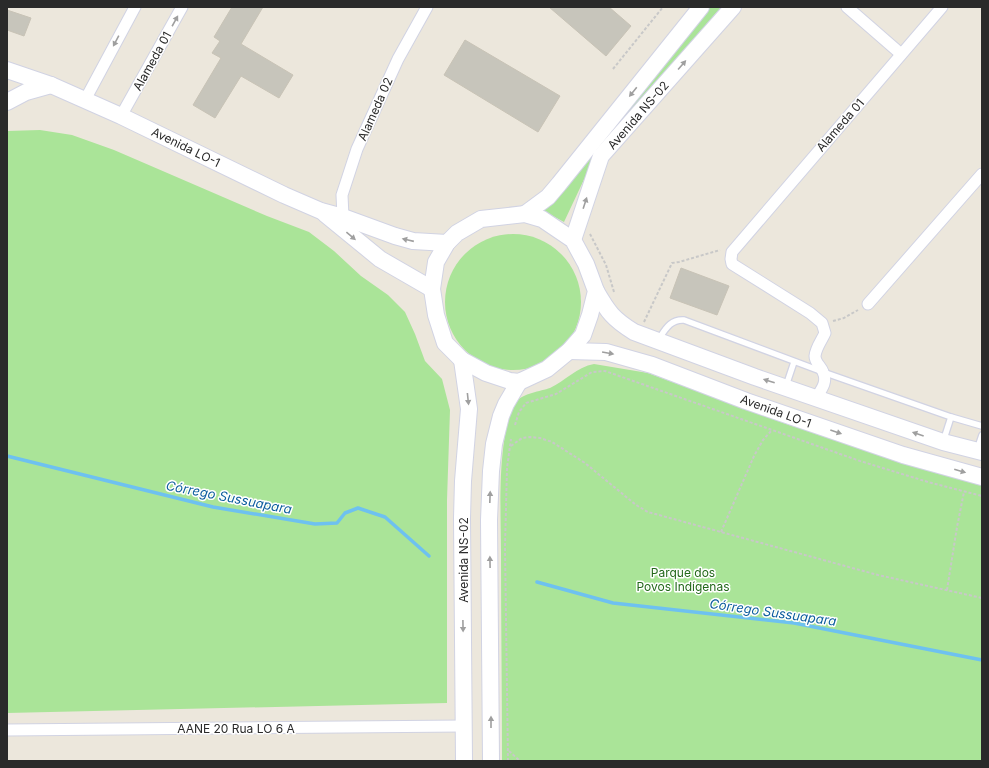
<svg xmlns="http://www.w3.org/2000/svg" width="989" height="768" font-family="Inter,sans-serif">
  <rect width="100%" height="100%" fill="#ece7dc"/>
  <g fill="#aae498">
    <polygon points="707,7 721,7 596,154 564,222 540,209"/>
    <polygon points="40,130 72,135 114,150 267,216 309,232 334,251 361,276 388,295 405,312 415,334 425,361 442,379 450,410 447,500 447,703 7,713 7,131"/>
    <circle cx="513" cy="302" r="68"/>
    <path d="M594 364 648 373 792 426 836 437 904 462 982 485V761H502C502 692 501 622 501 553 501 515 496 431 517 401 522 394 541 391 550 388 565 381 577 367 594 364Z"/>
  </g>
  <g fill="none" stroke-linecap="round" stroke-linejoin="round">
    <g stroke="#6ec1f0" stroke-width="3.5">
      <polyline points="7,456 213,507 315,524 337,523 345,513 358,508 385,517 429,556"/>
      <polyline points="537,582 613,603 794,623 982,660"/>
    </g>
  </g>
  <g fill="#c7c5bb" stroke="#c8c3b6">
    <polygon points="232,7 263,7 241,44 293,75 279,98 241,76 215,118 193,105 221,58 212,53 220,41 214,37"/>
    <polygon points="549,7 609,7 631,26 606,56"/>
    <polygon points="7,10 31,18 24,36 7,30"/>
    <polygon points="465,40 560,96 538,132 444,75"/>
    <polygon points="681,268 729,286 717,315 670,298"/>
  </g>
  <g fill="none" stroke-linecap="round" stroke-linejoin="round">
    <g stroke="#d1d3e3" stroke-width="8">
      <g id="lane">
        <path d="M658 340C665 330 670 319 684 320L823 372 951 417 982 426"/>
        <polyline points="786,386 794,362"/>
        <polyline points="943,442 951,417"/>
        <polyline points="977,450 982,435"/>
      </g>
    </g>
    <g stroke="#d1d3e3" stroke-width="13">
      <g id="street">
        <polyline points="847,7 901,54"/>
        <polyline points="85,100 135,7"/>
        <polyline points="121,116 182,7"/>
        <polyline points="343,217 342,195 357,149 398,59 427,7"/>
        <polyline points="868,304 982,174"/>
        <path d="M816 398C821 390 828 382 823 372 821 366 815 363 815 356 816 347 822 340 825 333L822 323 810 313 732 264 731 259 732 252 942 7"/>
        <polyline points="7,730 464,726"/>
      </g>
    </g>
    <g stroke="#d1d3e3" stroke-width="18">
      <g id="secondary">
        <polyline points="7,70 51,85 121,116 284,195 321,211 343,217 395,236 413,241 447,243"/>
        <polyline points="7,102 26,92 51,85"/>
        <polyline points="325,214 380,259 432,289"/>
        <polygon points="525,214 542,219 573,240 586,264 596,291 590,315 583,335 569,351 547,369 519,382 510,381 486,373 462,360 445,343 436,315 432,289 436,262 447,243 457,233 481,219"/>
        <polyline points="525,214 548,197 559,184 701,7"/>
        <polyline points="573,240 601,156 733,7"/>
        <path d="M596 291C608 312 613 319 634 332L755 377 943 442 982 452"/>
        <polyline points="569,351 606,352 652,365 746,401 903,455 982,477"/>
        <polyline points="462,360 469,409 463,481 462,518 464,761"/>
        <polyline points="491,761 489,520 491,471 494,444 501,416 506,404 519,382"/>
      </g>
    </g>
    <g stroke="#c8c8c8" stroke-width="2" stroke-dasharray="3 2" stroke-linecap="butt">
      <polyline points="613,69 663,7"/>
      <polyline points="590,234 606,265 614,292"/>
      <polyline points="833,321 844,318 858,310"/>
      <polyline points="644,322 672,263 679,262 720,250"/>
      <polyline points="515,425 519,412 526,403 556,394 592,372 605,371 860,461 928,482 982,496"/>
      <polyline points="511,446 522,438 530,437 540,438 552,442 585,463 636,505 648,512 878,575 982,598"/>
      <polyline points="721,532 754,456 763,440 772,430"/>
      <polyline points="947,590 957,527 964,492"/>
      <polyline points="509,751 520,761"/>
      <polyline points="508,761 505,547 507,468 511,439"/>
    </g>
    <use href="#lane" stroke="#fff" stroke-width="5.5"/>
    <use href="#street" stroke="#fff" stroke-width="11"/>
    <use href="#secondary" stroke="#fff" stroke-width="16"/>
  </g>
  <defs><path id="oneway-solid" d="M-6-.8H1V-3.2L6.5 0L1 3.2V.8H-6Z"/></defs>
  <g fill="#9f9f9f">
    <use href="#oneway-solid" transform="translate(175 21) rotate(-61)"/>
    <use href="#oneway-solid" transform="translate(116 41) rotate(118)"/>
    <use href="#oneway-solid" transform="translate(682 65) rotate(-49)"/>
    <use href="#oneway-solid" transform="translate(633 92) rotate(129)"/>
    <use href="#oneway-solid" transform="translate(585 203) rotate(-72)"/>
    <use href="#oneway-solid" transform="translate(351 236) rotate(40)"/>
    <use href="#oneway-solid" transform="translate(408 240) rotate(-167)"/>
    <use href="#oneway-solid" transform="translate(608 353) rotate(10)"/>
    <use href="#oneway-solid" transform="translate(769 381) rotate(-162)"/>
    <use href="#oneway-solid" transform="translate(468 399) rotate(84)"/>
    <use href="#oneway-solid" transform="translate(836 432) rotate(19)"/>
    <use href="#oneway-solid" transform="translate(918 434) rotate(-161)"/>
    <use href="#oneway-solid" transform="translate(960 471) rotate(16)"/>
    <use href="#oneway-solid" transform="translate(490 497) rotate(-88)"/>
    <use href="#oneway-solid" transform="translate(490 562) rotate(-91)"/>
    <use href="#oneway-solid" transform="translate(463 626) rotate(89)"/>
    <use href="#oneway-solid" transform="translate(491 722) rotate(-90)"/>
  </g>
  <g text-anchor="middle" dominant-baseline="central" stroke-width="3" stroke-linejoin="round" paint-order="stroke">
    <g font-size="12" fill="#2a2a2a" stroke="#fff">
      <text transform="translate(152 61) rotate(-61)">Alameda 01</text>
      <text transform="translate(375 109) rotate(-66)">Alameda 02</text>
      <text transform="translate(638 115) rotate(-49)">Avenida NS-02</text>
      <text transform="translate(840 125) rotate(-49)">Alameda 01</text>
      <text transform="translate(186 147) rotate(26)">Avenida LO-1</text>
      <text transform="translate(776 411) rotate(20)">Avenida LO-1</text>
      <text transform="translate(463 560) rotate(-90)">Avenida NS-02</text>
      <text x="236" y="728">AANE 20 Rua LO 6 A</text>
    </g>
    <g font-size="12" fill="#226819" stroke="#fff">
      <text x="683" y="572">Parque dos<tspan x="683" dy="14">Povos Indígenas</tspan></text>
    </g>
    <g font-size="13" font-style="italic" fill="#0c5d9d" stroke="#fff">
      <text transform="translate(229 497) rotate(11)">Córrego Sussuapara</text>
      <text transform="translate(773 612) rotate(8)">Córrego Sussuapara</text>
    </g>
  </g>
  <rect width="989" height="768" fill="none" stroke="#2a2a2a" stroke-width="16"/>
</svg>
